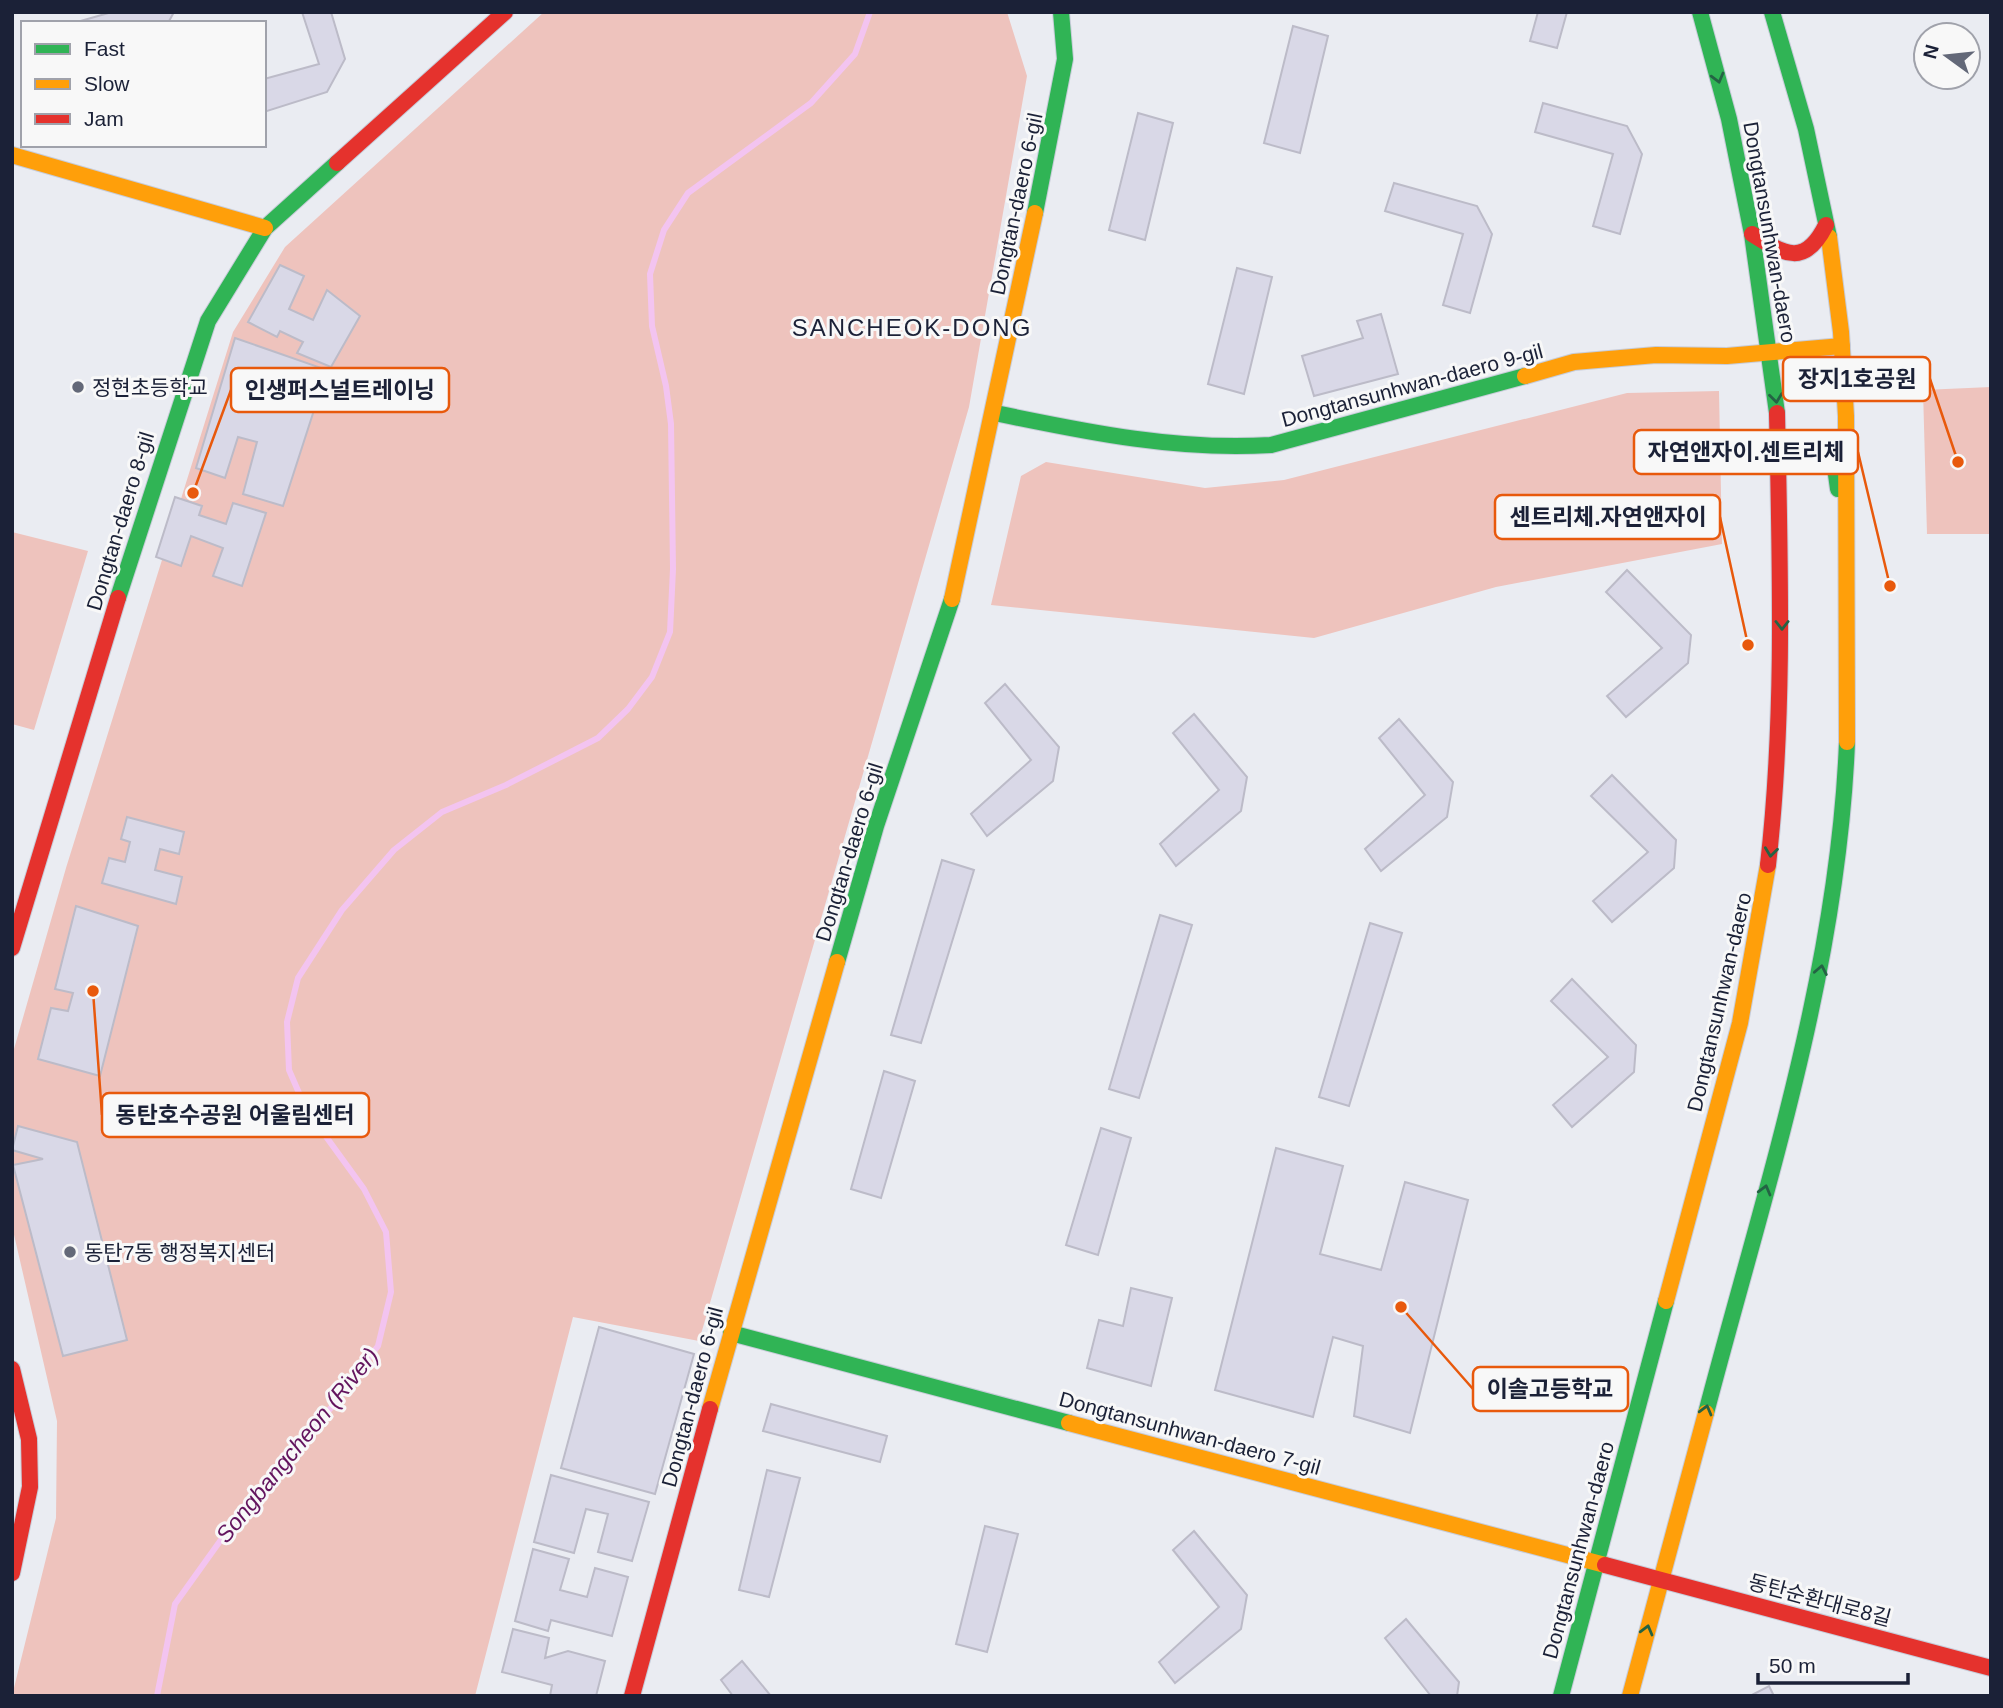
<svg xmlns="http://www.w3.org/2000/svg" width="2003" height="1708" font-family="Arial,'Noto Sans KR',sans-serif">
  <rect width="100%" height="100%" fill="#eaecf2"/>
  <g fill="#eec3bd">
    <polygon points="544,12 1007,12 1027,76 969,407 699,1341 573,1317 475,1696 12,1696 56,1518 57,1421 12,1226 12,1056 66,868 233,332 285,247"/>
    <polygon points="1991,387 1991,534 1927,534 1923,390"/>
    <polygon points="1719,391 1722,544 1496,587 1314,638 991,605 1021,476 1046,462 1205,488 1284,480 1627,393"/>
    <polygon points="12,532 88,551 34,730 12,724"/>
  </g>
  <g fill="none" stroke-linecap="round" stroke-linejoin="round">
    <polyline stroke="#f3c4f0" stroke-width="6" points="157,1696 175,1604 233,1523 335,1403 378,1346 391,1292 386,1232 364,1189 306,1109 289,1070 287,1022 298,978 342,910 394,850 442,812 506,785 598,738 628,709 652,677 670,632 673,569 671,424 666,386 652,326 650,274 664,230 688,193 811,103 855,54 870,12"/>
  </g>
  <g fill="#d9d8e7" stroke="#bcbbc8" stroke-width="2">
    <polygon points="112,12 174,12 168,23 77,22"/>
    <polygon points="302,12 331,12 345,59 327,92 264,112 264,79 319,64"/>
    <polygon points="1538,12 1567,12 1557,48 1530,41"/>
    <polygon points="1293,26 1328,36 1300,153 1264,143"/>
    <polygon points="1543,103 1627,126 1642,154 1620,234 1593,226 1613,154 1535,132"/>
    <polygon points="1138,113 1173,123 1145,240 1109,230"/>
    <polygon points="1394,183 1477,206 1492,234 1470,313 1443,305 1463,234 1385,211"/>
    <polygon points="280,265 304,276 289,309 313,320 327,290 360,316 331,367 297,353 303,342 280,331 277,337 248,322"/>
    <polygon points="1237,268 1272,277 1244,394 1208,384"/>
    <polygon points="1381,314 1398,374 1314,396 1302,356 1363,338 1357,321"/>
    <polygon points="235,338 327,370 283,506 243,494 257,442 238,437 225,478 196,468"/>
    <polygon points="175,497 202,506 199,515 226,524 233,503 266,513 242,586 213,576 223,548 191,536 181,566 156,557"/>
    <polygon points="1627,570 1691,635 1688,663 1626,717 1607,696 1662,648 1606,592"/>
    <polygon points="1005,684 1059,747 1053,781 987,836 971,814 1031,760 985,703"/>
    <polygon points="1194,714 1247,777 1241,811 1176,866 1160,844 1219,790 1173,733"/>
    <polygon points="1399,719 1453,782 1447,817 1381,871 1365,849 1425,795 1379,738"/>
    <polygon points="1612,775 1676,840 1674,868 1612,922 1593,901 1648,852 1591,796"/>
    <polygon points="127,817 184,832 179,854 160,849 155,870 182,877 176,904 102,883 109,858 125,862 130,842 121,839"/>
    <polygon points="942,860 974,870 921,1043 891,1035"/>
    <polygon points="76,906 138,926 100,1076 38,1059 51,1008 68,1011 73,993 55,989"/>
    <polygon points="1160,915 1192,925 1139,1098 1109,1089"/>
    <polygon points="1370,923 1402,933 1349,1106 1319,1097"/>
    <polygon points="1572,979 1636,1045 1634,1072 1572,1127 1553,1105 1608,1057 1551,1001"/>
    <polygon points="884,1071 915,1081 881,1198 851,1189"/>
    <polygon points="18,1126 77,1142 127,1340 63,1356 13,1165 43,1159 12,1150"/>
    <polygon points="1101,1128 1131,1138 1098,1255 1066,1245"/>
    <polygon points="1276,1148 1343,1166 1320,1254 1381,1270 1405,1182 1468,1200 1410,1433 1354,1416 1363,1346 1333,1337 1313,1417 1215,1390"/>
    <polygon points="1131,1288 1172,1298 1151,1386 1087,1368 1099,1320 1123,1326"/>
    <polygon points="599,1327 694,1354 655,1494 561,1468"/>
    <polygon points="771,1404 887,1436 880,1462 763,1431"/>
    <polygon points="767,1470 800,1478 769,1597 739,1590"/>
    <polygon points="551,1475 649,1502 632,1561 598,1552 608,1514 586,1509 574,1553 534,1542"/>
    <polygon points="985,1526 1018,1534 987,1652 956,1644"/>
    <polygon points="1194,1531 1247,1595 1241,1629 1175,1683 1159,1662 1219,1607 1173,1550"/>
    <polygon points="533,1549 569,1559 560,1590 587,1597 595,1568 628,1577 612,1636 551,1620 548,1631 515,1621"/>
    <polygon points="1406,1619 1459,1682 1457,1696 1431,1696 1385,1638"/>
    <polygon points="513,1629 549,1638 545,1658 568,1651 605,1661 596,1696 550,1696 552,1685 502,1672"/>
    <polygon points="742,1661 771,1696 733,1696 721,1680"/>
    <polygon points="1769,1686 1774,1696 1750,1696"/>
  </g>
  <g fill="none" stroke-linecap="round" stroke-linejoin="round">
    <g stroke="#c7ccd9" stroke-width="18">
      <g id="fast">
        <polyline points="1700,12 1729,119 1752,234 1777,413"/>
        <polyline points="1772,12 1806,129 1829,237"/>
        <polyline points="1035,213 1065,59 1061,12"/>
        <path d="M995 413C1087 432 1177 451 1271 445L1525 376"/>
        <polyline points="1779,456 1801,446 1824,447 1834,460 1838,489"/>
        <polyline points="118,598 208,321 265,228 337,163"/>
        <polyline points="837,962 876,826 952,599"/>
        <polyline points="731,1333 1069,1423"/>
        <path d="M1706 1413C1764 1192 1838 972 1847 742"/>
        <polyline points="1561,1696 1666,1301"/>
      </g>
    </g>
    <g stroke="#c7ccd9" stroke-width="18">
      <g id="slow">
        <polyline points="12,155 265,228"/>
        <polyline points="1829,237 1841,332 1846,416 1847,742"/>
        <polyline points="1525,376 1574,362 1656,355 1727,356 1842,346"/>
        <polyline points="952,599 1035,213"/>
        <polyline points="1666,1301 1740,1023 1768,865"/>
        <polyline points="710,1409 837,962"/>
        <polyline points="1069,1423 1605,1565"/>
        <polyline points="1630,1696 1706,1413"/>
      </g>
    </g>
    <g stroke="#c7ccd9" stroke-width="18">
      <g id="jam">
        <polyline points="337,163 505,12"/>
        <path d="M1752 234C1785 255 1805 267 1826 225"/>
        <path d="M1768 865C1785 715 1780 565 1777 413"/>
        <polyline points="12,948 118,598"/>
        <polyline points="12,1369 29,1439 30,1487 12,1573"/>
        <polyline points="1605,1565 1991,1668"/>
        <polyline points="632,1696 710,1409"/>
      </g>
    </g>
    <use href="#fast" stroke="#30b455" stroke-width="16"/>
    <use href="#slow" stroke="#ff9f0a" stroke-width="16"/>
    <use href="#jam" stroke="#e5322d" stroke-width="16"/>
  </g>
  <defs><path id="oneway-chevron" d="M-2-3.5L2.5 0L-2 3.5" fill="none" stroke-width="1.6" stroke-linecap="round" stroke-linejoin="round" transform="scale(1.75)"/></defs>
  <g stroke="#246344">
    <use href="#oneway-chevron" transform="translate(1718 78) rotate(75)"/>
    <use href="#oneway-chevron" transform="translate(1776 398) rotate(83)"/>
    <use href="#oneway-chevron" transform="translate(1782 625) rotate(90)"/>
    <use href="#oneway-chevron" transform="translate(1771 852) rotate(97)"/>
    <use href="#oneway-chevron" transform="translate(1821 970) rotate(-79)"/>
    <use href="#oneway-chevron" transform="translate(1765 1190) rotate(-75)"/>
    <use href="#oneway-chevron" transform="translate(1706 1410) rotate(-75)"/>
    <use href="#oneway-chevron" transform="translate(1647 1630) rotate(-75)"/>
  </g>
  <g fill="#636878" stroke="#f8f8f8" stroke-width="2.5">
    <circle cx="78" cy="387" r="7"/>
    <circle cx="70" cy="1252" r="7"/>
  </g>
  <g text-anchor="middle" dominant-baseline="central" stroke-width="6" stroke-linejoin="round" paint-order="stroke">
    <g font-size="21" fill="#1b2137" stroke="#f8f8f8">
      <text transform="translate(1016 204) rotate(-78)">Dongtan-daero 6-gil</text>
      <text transform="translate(1770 232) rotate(80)">Dongtansunhwan-daero</text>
      <text transform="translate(1412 385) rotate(-15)">Dongtansunhwan-daero 9-gil</text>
      <text transform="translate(120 521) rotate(-73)">Dongtan-daero 8-gil</text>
      <text transform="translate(849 852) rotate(-73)">Dongtan-daero 6-gil</text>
      <text transform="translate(1719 1002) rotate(-77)">Dongtansunhwan-daero</text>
      <text transform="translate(692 1397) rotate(-75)">Dongtan-daero 6-gil</text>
      <text transform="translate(1190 1433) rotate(15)">Dongtansunhwan-daero 7-gil</text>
      <text transform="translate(1578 1550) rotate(-75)">Dongtansunhwan-daero</text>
      <text transform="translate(1820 1600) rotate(15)">동탄순환대로8길</text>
    </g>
    <g font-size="21" fill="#1b2137" stroke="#f8f8f8" text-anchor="start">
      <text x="92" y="387">정현초등학교</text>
      <text x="84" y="1252">동탄7동 행정복지센터</text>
    </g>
    <g font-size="23" font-style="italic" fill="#63145e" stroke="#f8f8f8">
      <text transform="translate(297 1445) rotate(-51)">Songbangcheon (River)</text>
    </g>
    <g font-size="24" letter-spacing="2" fill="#1b2137" stroke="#f8f8f8">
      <text x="912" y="327">SANCHEOK-DONG</text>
    </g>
  </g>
  <path fill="none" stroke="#e8590c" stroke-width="2.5" d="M1958 462L1930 379M193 493L231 390M1890 586L1858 452M1748 645L1720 517M93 991L102 1115M1401 1307L1473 1389"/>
  <g fill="#e8590c" stroke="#f8f8f8" stroke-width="2.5">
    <circle cx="1958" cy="462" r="7"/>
    <circle cx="193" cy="493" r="7"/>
    <circle cx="1890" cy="586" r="7"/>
    <circle cx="1748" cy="645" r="7"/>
    <circle cx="93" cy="991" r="7"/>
    <circle cx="1401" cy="1307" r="7"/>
  </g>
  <g fill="#f8f8f8" stroke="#e8590c" stroke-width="2.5">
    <rect x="1783" y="357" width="147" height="44" rx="7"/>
    <rect x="231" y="368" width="218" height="44" rx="7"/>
    <rect x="1634" y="430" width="224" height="44" rx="7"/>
    <rect x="1495" y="495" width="225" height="44" rx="7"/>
    <rect x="102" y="1093" width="267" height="44" rx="7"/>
    <rect x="1473" y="1367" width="155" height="44" rx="7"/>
  </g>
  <g font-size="23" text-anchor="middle" font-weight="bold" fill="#1b2137">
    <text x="1857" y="387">장지1호공원</text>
    <text x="340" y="398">인생퍼스널트레이닝</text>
    <text x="1746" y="460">자연앤자이.센트리체</text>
    <text x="1608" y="525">센트리체.자연앤자이</text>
    <text x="235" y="1123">동탄호수공원 어울림센터</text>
    <text x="1550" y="1397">이솔고등학교</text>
  </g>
  <rect width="2003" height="1708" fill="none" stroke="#1b2137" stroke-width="28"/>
  <rect x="21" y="21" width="245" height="126" fill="#f8f8f8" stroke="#a0a2ab" stroke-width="2"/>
  <rect x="35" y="44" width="35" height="10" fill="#30b455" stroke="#a0a2ab" stroke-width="2"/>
  <text x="84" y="56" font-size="21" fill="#1b2137">Fast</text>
  <rect x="35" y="79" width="35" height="10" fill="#ff9f0a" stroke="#a0a2ab" stroke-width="2"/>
  <text x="84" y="91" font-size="21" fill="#1b2137">Slow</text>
  <rect x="35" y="114" width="35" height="10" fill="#e5322d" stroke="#a0a2ab" stroke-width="2"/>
  <text x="84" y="126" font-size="21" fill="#1b2137">Jam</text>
  <g transform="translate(1947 56) rotate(285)"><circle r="33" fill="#f8f8f8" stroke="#a0a2ab" stroke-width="2"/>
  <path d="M0-5L12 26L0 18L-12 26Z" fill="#636878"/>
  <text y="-10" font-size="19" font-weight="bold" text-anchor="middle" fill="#1b2137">N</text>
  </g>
  <path d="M1758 1673v10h150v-10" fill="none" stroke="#1b2137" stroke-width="3.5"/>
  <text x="1769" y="1673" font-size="21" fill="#1b2137" stroke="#f8f8f8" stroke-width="5" paint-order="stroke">50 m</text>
</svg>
